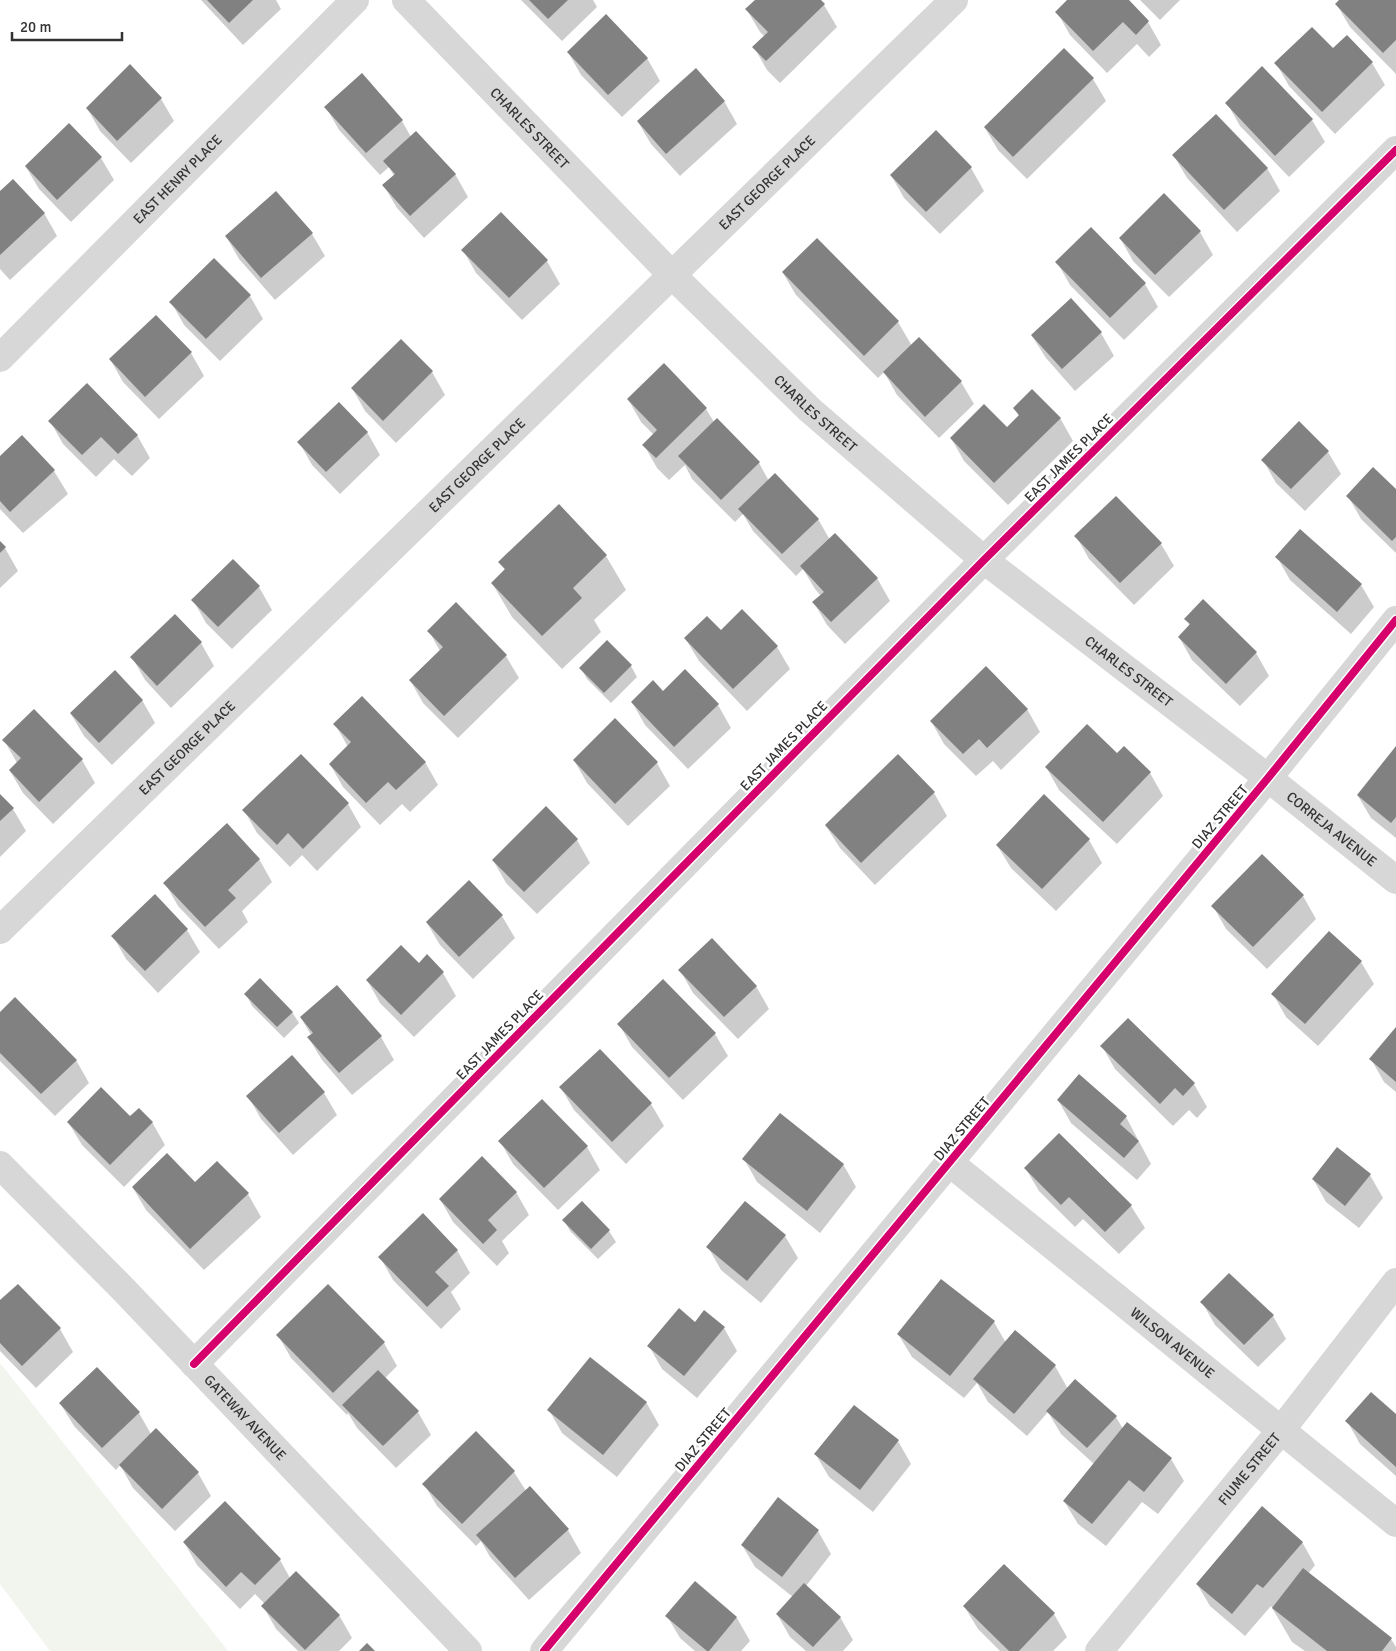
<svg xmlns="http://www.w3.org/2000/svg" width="1396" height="1651" font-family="Signika,sans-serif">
  <rect width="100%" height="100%" fill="#fff"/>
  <polygon fill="#f1f5ed" points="0,1363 228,1651 50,1651 0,1584"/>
  <g fill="#0003">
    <polygon points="201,0 276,0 281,9 243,45"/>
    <polygon points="521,0 593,0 597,7 562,41"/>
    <polygon points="756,0 820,0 824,5 837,27 780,83 767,70 754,47 765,37 760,32 747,10"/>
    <polygon points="1069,0 1127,0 1148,22 1161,45 1149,57 1137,44 1107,73 1070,35 1057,12"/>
    <polygon points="1140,0 1180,0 1160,20"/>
    <polygon points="1341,0 1396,0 1396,74 1350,27 1337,5"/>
    <polygon points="1333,50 1372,63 1385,85 1335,134 1289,86 1276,63"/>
    <polygon points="568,52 647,58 660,81 622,117 581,75"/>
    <polygon points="361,75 402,121 411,137 455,174 468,197 424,238 397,208 384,186 394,176 389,167 380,175 339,130 326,107"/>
    <polygon points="1093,79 1106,101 1027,179 998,150 985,128"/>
    <polygon points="161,99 174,121 131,163 100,131 87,108"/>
    <polygon points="724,101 737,124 680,176 651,144 638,122"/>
    <polygon points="1227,103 1312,120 1325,142 1289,177 1240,126"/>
    <polygon points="936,132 971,168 984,191 940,234 904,198 891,175"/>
    <polygon points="1174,156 1267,168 1280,191 1237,232 1187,178"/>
    <polygon points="101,158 114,180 71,222 39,189 26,167"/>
    <polygon points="0,193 44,213 57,236 10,280 0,269"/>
    <polygon points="1200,232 1213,255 1169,297 1133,261 1120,238"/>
    <polygon points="312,234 325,256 275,300 239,259 226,236"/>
    <polygon points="463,250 547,261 560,284 522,320 476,273"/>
    <polygon points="1057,262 1145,284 1158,307 1124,340 1070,285"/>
    <polygon points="783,273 898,322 912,346 961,382 974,404 939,438 897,395 884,372 878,378 796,295"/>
    <polygon points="250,296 263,319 220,361 184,325 171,302"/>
    <polygon points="1071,300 1101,333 1114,356 1075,391 1046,358 1032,336"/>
    <polygon points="191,353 204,376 159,419 123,382 110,359"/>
    <polygon points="664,364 706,409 714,422 716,420 759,463 769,481 818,519 830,540 877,578 890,601 845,644 827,625 814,603 821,596 815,589 803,569 796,576 753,531 743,514 735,522 692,479 685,465 669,480 657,468 644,445 654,435 641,422 628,399"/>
    <polygon points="432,372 445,395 396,443 365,411 352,388"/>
    <polygon points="1014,408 1060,418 1073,441 1008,505 964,461 951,438 1007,428 1019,416"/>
    <polygon points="50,421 137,435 150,458 132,476 114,459 96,477 63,444"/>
    <polygon points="367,432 380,455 340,494 312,465 299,442"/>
    <polygon points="22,437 54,471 68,494 23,533 0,509 0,458"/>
    <polygon points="1328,452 1341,474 1305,511 1276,483 1263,460"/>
    <polygon points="1396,491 1396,553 1361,519 1348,496"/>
    <polygon points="559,506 606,556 626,590 594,620 601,632 562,669 512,617 492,583 505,570 500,562"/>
    <polygon points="1076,536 1161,544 1174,566 1134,605 1089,559"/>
    <polygon points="0,543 5,548 18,571 0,588"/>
    <polygon points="1277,557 1361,585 1374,607 1351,634 1290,580"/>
    <polygon points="259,587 272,610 232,649 206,623 193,600"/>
    <polygon points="175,616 201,643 214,666 171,708 145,680 132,657"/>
    <polygon points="1186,619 1256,653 1269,676 1240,706 1192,660 1179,637 1190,626"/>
    <polygon points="429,631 506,656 519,678 458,738 423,703 410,680 440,651"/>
    <polygon points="720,632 777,647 790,669 747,711 699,661 685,638"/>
    <polygon points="631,666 637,677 611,703 587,679 581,668"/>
    <polygon points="685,671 718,705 731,728 688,769 645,725 632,702 663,693"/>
    <polygon points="142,700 155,723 112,765 84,736 71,714"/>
    <polygon points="1027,709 1040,732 1001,770 993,761 976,776 944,744 931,721"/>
    <polygon points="335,724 425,762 438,785 410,812 402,804 380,825 343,787 330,764 348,747"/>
    <polygon points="4,740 82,760 95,783 53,824 23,793 10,771 17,763"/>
    <polygon points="1124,747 1150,773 1163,796 1117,844 1059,790 1046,767 1117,755"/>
    <polygon points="1396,748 1396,838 1371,818 1358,796"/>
    <polygon points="574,760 657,763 670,786 628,826 587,783"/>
    <polygon points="934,793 947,816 875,885 840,848 826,826"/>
    <polygon points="0,795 13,809 26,831 0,857"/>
    <polygon points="1044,796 1089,840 1102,863 1056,911 1011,868 997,845"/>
    <polygon points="348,804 361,827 317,871 302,855 290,867 257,833 244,810"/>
    <polygon points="546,808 577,840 590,863 537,914 506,883 493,860"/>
    <polygon points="259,859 272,882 242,911 248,922 219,949 178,906 165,883"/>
    <polygon points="1303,896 1316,919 1267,969 1226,929 1213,906"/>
    <polygon points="502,916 515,938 473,979 440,945 427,923"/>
    <polygon points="187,930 200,952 158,993 126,959 113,936"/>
    <polygon points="427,956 443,973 456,996 414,1037 380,1003 367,980 419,964"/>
    <polygon points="1361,962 1374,984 1318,1046 1286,1017 1273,994"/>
    <polygon points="680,970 756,986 769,1009 738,1039 693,993"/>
    <polygon points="246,994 292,1012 299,1023 284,1038 252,1006"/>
    <polygon points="0,1014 76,1060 89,1083 55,1116 0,1061"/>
    <polygon points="301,1018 381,1037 394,1060 352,1095 322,1060 308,1037 311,1035"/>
    <polygon points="1128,1020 1194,1084 1207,1107 1197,1118 1189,1110 1173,1126 1115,1069 1102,1046"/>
    <polygon points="619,1024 715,1034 728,1056 683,1100 632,1047"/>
    <polygon points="1396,1029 1396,1092 1384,1082 1371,1059"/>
    <polygon points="561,1088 651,1104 664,1126 626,1164 574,1110"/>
    <polygon points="324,1093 337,1115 293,1155 261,1119 248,1096"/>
    <polygon points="1058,1100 1126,1117 1151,1164 1137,1180 1071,1123"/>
    <polygon points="130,1118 152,1122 165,1145 124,1187 82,1145 68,1122"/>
    <polygon points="1059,1135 1131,1206 1145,1228 1119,1254 1083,1219 1075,1227 1039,1191 1026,1169"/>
    <polygon points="500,1141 587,1147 600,1170 558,1210 513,1164"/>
    <polygon points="744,1159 843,1164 856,1187 820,1233 757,1182"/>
    <polygon points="1370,1175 1383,1198 1359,1228 1326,1202 1313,1179"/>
    <polygon points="195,1184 248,1194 261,1217 204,1270 146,1210 133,1188"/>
    <polygon points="516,1192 529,1215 502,1241 509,1253 497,1266 453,1222 440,1199"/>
    <polygon points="582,1203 609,1231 616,1242 598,1259 570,1231 564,1220"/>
    <polygon points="785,1236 798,1258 761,1303 721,1270 708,1247"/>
    <polygon points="457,1250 470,1273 451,1292 461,1309 441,1329 393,1280 380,1257"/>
    <polygon points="941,1280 994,1322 1006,1343 1055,1366 1068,1389 1116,1417 1123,1429 1171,1459 1184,1481 1158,1514 1142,1502 1106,1546 1078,1524 1064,1501 1094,1464 1061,1434 1048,1412 1027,1436 988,1402 977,1383 964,1398 912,1357 898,1334"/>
    <polygon points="328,1286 384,1343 397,1366 385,1378 418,1412 431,1435 396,1468 357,1428 348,1413 347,1415 291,1358 278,1335"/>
    <polygon points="0,1302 60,1329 73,1352 36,1388 0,1351"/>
    <polygon points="1202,1302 1273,1316 1286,1339 1258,1367 1215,1325"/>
    <polygon points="695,1324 724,1328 737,1351 697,1398 662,1369 649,1346"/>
    <polygon points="646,1402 659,1425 617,1477 562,1433 549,1410"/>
    <polygon points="60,1403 139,1413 151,1434 198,1473 211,1496 175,1531 133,1488 120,1465 116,1470 74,1426"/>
    <polygon points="1396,1416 1396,1476 1360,1444 1347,1421"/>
    <polygon points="898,1441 911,1464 873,1512 829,1477 816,1455"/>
    <polygon points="514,1472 526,1491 568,1530 581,1553 529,1600 490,1557 481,1541 476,1546 437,1506 424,1484"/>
    <polygon points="778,1499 818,1531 831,1554 806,1586 840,1617 853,1640 843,1651 806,1651 790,1637 777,1614 793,1597 755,1567 742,1545"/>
    <polygon points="184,1542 280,1560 290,1578 339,1615 352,1638 339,1651 298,1651 276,1629 263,1606 265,1604 255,1594 240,1609 197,1565"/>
    <polygon points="1302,1542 1315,1565 1308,1574 1391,1639 1396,1647 1396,1651 1305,1651 1292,1642 1271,1606 1245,1636 1210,1606 1197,1584"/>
    <polygon points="1004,1566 1054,1614 1067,1637 1053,1651 1000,1651 978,1629 964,1606"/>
    <polygon points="695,1583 737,1618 750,1641 741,1651 695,1651 680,1638 667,1616"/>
  </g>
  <g fill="#818181">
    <polygon points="207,0 253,0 229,23"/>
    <polygon points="529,0 568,0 548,19"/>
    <polygon points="755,0 821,0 825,4 766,61 752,47 768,32 745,9"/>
    <polygon points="1067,0 1129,0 1149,21 1136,35 1123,22 1093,51 1055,12"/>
    <polygon points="1339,0 1396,0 1396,40 1383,53 1335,4"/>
    <polygon points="606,14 648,58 608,95 567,52"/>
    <polygon points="1312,27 1333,48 1347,35 1373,62 1322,112 1274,63"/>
    <polygon points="1064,48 1094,78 1013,157 984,127"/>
    <polygon points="130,64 162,98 117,141 86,108"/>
    <polygon points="1262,66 1313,119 1275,156 1225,103"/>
    <polygon points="696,68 725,101 666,154 637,121"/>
    <polygon points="362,73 403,120 366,153 324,107"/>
    <polygon points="1216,114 1268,168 1224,210 1172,155"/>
    <polygon points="69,123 102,157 57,200 25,166"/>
    <polygon points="936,130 972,167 926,212 890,175"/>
    <polygon points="416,131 456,174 410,216 382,185 395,174 383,161"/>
    <polygon points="13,179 45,213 0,255 0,191"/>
    <polygon points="276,191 313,233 261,278 225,236"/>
    <polygon points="1164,193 1201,231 1155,275 1119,238"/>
    <polygon points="501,212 548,260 509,298 461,250"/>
    <polygon points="1091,227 1146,283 1110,318 1055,262"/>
    <polygon points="817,238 899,321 864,356 782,272"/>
    <polygon points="214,258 251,295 206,339 169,302"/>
    <polygon points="1071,298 1102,332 1062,369 1031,335"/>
    <polygon points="156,315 192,352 145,397 109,359"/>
    <polygon points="919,337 962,381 925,417 883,372"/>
    <polygon points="401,339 433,371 383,421 351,388"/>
    <polygon points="664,363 707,408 656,458 642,445 657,430 627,399"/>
    <polygon points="87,383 138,435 118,454 101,437 82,455 48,421"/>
    <polygon points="1032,389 1061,418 994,483 950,438 984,404 1007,427 1019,415 1013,408"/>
    <polygon points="339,402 368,432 326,472 297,442"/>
    <polygon points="717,418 760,462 721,500 678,456"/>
    <polygon points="1299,421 1329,451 1291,489 1261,460"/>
    <polygon points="22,435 55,470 10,512 0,501 0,456"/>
    <polygon points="1373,467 1396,489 1396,537 1392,541 1346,496"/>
    <polygon points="775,473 819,519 782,554 738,509"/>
    <polygon points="1116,496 1162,543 1120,583 1074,536"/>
    <polygon points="559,504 607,555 573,588 582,598 542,636 491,583 505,569 498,562"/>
    <polygon points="1300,529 1362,584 1337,612 1275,557"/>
    <polygon points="835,533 878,578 831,622 812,602 824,592 800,566"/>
    <polygon points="0,541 6,547 0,553"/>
    <polygon points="233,559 260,586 218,627 191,600"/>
    <polygon points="1203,599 1257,652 1226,684 1178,637 1190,624 1184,619"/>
    <polygon points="456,602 507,655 444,716 409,680 443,647 427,631"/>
    <polygon points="742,609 778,646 733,689 684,638 707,616 721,630"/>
    <polygon points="175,614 202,642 157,686 130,657"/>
    <polygon points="607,640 632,665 604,693 579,668"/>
    <polygon points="986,666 1028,709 987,748 979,739 963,754 930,721"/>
    <polygon points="685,669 719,704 674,747 631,702 653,680 663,691"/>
    <polygon points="115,670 143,700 99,743 70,713"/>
    <polygon points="362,696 426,762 396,790 388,782 366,803 329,764 351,742 333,724"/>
    <polygon points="34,709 83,759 39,802 9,770 21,758 2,740"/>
    <polygon points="615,718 658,762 615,804 573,760"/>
    <polygon points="1087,724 1117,753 1124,746 1151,772 1103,822 1045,767"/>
    <polygon points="1396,746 1396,817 1391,823 1357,795"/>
    <polygon points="301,754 349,803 303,849 288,833 277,845 242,810"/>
    <polygon points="898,754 935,792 861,863 825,825"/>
    <polygon points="0,794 14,808 0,821"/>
    <polygon points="1044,794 1090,839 1042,889 996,845"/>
    <polygon points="546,806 578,839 524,892 492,860"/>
    <polygon points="227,823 260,859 228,890 236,898 205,927 163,883"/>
    <polygon points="1262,854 1304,895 1253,947 1211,906"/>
    <polygon points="469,880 503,915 459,957 426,922"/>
    <polygon points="155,894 188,929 145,971 111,936"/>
    <polygon points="1329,931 1362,961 1305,1024 1271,994"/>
    <polygon points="712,938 757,986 724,1017 678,970"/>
    <polygon points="401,945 419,963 427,954 444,972 401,1015 366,980"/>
    <polygon points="260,978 293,1012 277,1027 244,994"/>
    <polygon points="663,979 716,1033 669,1078 617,1024"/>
    <polygon points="337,985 382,1036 339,1073 307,1037 313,1033 300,1017"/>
    <polygon points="15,997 77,1060 41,1094 0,1053 0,1012"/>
    <polygon points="1128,1018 1195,1083 1183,1096 1175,1088 1160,1104 1100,1046"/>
    <polygon points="1396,1027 1396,1082 1369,1059"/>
    <polygon points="600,1049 652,1103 612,1142 559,1087"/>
    <polygon points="292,1055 325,1092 279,1133 246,1096"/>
    <polygon points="1079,1074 1127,1116 1120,1124 1139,1141 1124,1158 1057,1100"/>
    <polygon points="101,1087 130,1116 139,1108 153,1122 110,1165 67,1122"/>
    <polygon points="542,1099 588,1146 544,1188 498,1141"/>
    <polygon points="780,1113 844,1164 807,1211 742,1159"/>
    <polygon points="1059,1133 1132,1205 1105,1232 1069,1197 1061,1205 1024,1168"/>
    <polygon points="1337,1147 1371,1174 1345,1206 1312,1179"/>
    <polygon points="167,1153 195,1182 217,1161 249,1193 190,1249 132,1187"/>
    <polygon points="482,1156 517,1192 488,1220 497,1230 483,1244 439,1199"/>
    <polygon points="582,1201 610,1230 591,1249 562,1220"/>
    <polygon points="745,1201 786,1235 747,1281 706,1247"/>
    <polygon points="423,1213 458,1250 435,1272 449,1286 427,1307 378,1257"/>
    <polygon points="1229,1273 1274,1315 1244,1345 1200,1302"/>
    <polygon points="941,1279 995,1321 950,1376 897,1334"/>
    <polygon points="18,1284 61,1328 22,1366 0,1343 0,1300"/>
    <polygon points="328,1284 385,1342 333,1393 276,1335"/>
    <polygon points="679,1308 695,1322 704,1310 725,1327 684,1376 647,1346"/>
    <polygon points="1015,1330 1056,1365 1014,1414 973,1379"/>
    <polygon points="590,1357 647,1402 603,1455 547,1410"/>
    <polygon points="97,1367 140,1412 102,1448 59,1403"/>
    <polygon points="378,1370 419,1411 383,1446 342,1405"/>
    <polygon points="1075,1379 1117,1416 1087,1448 1046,1411"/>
    <polygon points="1371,1392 1396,1414 1396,1467 1345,1421"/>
    <polygon points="854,1405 899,1440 860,1490 814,1454"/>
    <polygon points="1127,1422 1172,1458 1144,1492 1129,1480 1092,1524 1063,1501"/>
    <polygon points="156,1428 199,1472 162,1509 119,1465"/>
    <polygon points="476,1431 515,1471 462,1524 422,1484"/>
    <polygon points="530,1486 569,1529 515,1578 476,1535"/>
    <polygon points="778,1497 819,1530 782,1577 741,1545"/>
    <polygon points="225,1501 281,1559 255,1585 241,1572 226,1587 183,1542"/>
    <polygon points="1262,1506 1303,1542 1263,1588 1257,1584 1232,1614 1196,1584"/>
    <polygon points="1004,1564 1055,1613 1019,1651 1009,1651 963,1606"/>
    <polygon points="1303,1568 1392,1638 1382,1651 1327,1651 1272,1608"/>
    <polygon points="296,1571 340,1615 305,1650 261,1606"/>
    <polygon points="695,1581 737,1617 709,1651 707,1651 665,1616"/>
    <polygon points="804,1583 841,1617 813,1647 776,1614"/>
    <polygon points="367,1643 375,1651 359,1651"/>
  </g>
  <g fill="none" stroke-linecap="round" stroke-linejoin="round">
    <g stroke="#d7d7d7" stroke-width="28">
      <path id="s1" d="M406 0 672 275 810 410 984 560 1268 778 1396 880"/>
      <path id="s2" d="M0 358 355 0"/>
      <path id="s3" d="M0 930 954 0"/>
      <path id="s4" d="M950 1163 1396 1523"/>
      <path id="s5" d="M0 1165 123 1289 468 1651"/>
      <polyline points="194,1364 984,560 1396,150"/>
      <polyline points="544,1651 1268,778 1396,620"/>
      <path id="s6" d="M1099 1651 1282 1429 1396 1282"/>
    </g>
    <g stroke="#fff" stroke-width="11">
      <g id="cycleway">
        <polyline points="194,1364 984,560 1396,150"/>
        <polyline points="544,1651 1268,778 1396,620"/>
      </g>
    </g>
    <use href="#cycleway" stroke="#d6006c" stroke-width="8"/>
  </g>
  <g text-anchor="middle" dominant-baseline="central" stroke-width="5" stroke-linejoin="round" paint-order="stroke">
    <g font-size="14" fill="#333" stroke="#fff">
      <text stroke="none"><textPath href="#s1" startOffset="178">CHARLES STREET</textPath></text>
      <text stroke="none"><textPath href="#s2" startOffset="252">EAST HENRY PLACE</textPath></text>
      <text stroke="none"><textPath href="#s3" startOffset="1071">EAST GEORGE PLACE</textPath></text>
      <text stroke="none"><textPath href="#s1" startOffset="582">CHARLES STREET</textPath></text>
      <text transform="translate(1069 458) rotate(-45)">EAST JAMES PLACE</text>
      <text stroke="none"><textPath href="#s3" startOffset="666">EAST GEORGE PLACE</textPath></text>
      <text stroke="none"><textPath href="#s1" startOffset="988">CHARLES STREET</textPath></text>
      <text transform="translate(784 746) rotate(-46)">EAST JAMES PLACE</text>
      <text stroke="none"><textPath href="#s3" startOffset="261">EAST GEORGE PLACE</textPath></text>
      <text transform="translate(1220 817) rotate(-50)">DIAZ STREET</text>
      <text stroke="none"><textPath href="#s1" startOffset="1245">CORREJA AVENUE</textPath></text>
      <text transform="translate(500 1035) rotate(-46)">EAST JAMES PLACE</text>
      <text transform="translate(962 1129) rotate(-50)">DIAZ STREET</text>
      <text stroke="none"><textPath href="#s4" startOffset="286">WILSON AVENUE</textPath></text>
      <text stroke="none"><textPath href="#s5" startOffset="352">GATEWAY AVENUE</textPath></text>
      <text transform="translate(703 1440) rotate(-50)">DIAZ STREET</text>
      <text stroke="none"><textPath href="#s6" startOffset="236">FIUME STREET</textPath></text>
    </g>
  </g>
  <path d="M12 32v8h110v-8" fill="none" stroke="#333333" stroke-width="2.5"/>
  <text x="20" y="32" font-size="15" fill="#333333" stroke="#ffffff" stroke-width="4" paint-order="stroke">20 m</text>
</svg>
